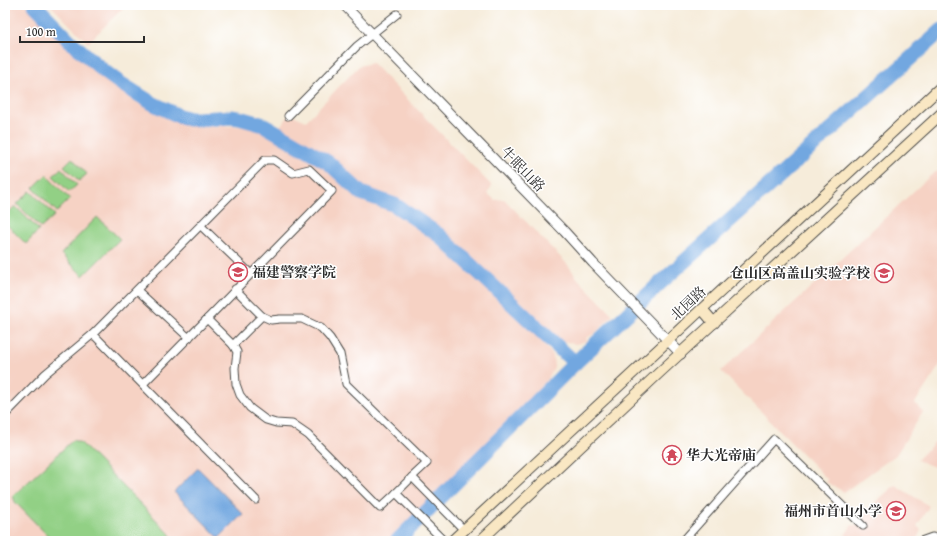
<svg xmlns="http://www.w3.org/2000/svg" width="947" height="546" font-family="'Gentium Book Plus','Noto Serif SC',serif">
  <rect width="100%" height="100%" fill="#fff"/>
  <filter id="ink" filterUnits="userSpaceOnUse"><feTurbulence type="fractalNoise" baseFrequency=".025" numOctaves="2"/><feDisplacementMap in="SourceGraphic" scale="8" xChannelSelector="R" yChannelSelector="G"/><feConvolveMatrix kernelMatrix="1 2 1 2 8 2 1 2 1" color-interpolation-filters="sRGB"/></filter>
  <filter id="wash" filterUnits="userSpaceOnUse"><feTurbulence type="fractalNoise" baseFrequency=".012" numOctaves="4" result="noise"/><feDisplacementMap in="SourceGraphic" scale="16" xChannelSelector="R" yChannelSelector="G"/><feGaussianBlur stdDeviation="0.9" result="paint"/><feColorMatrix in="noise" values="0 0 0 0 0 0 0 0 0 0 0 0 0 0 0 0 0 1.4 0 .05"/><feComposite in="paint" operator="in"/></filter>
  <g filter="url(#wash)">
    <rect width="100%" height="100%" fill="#f6ecda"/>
    <g fill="#f6d2c4">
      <polygon points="5,5 27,5 56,35 97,73 131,99 156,113 174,121 198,127 235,126 256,128 287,144 293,135 279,127 291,114 306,121 359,66 372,63 492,186 487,193 495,200 504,199 568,265 578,279 613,315 594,334 586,338 587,341 575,344 563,341 447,234 418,212 394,198 369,191 365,189 359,185 350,173 337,161 295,137 291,145 331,170 359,199 382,204 391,207 433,236 528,327 553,355 554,367 548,379 388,541 5,541"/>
      <polygon points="50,5 126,5 88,43"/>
      <polygon points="942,168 942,362 915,403 923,412 896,455 844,492 826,482 828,480 721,371 930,176"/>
      <polygon points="942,435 942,470 917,460"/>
      <polygon points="895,485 929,506 917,526 921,530 916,541 856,541 845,535 852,525 863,526 866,523 861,515"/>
    </g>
    <g fill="#92d085" stroke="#5e7e58">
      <polygon points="72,158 87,174 79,181 64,166"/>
      <polygon points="61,168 77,185 69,192 53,176"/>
      <polygon points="46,175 70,199 57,212 33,188"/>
      <polygon points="30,191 55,215 41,228 17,204"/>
      <polygon points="15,206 39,230 26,244 5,223 5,216"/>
      <polygon points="97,217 120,239 83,276 61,254"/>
      <polygon points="73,440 81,443 169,533 172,538 169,541 53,541 15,502 13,496"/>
    </g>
    <polygon fill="#72a7e0" stroke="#4e6986" points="198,468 243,514 219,538 174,492"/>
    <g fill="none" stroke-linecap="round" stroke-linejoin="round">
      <g stroke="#72a7e0" stroke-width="15">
        <polyline points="35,5 70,41 105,72 120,83 152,103 179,116 189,119 201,119 231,117 239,118 264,125 329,163 361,193 395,205 439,235 575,363"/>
        <polyline points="397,541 575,363 657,286 942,30"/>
      </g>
    </g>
  </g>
  <g filter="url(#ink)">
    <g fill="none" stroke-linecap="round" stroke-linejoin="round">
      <g stroke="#494845" stroke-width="9">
        <g id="minor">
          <polyline points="288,116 357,46 397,14"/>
          <polyline points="201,226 250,273"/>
          <polyline points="137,290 189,338"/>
          <polyline points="262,316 271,320 280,319 302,319 321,328 330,338 340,354 346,384 427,463 412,477 464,530"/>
          <polyline points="93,334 256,500"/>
          <polyline points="233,345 262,316 235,289"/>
          <polyline points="143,384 207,319 233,345 237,352 235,368 236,384 240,395 250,408 266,420 276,423 292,424 308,435 380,508 396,493 444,541"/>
          <polyline points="5,415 45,374 93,334 265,160 274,160 293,173 309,169 332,191 207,319"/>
          <polyline points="396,493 412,477"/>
          <polyline points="683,541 774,439 863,526"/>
          <polyline points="921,541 932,537 942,539"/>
        </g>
      </g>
      <g stroke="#494845" stroke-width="11">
        <polyline id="tertiary" points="344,5 564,231 593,263 681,354"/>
      </g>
      <g stroke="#494845" stroke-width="12">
        <g id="secondary">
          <polyline points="702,309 714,323"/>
          <polyline points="452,541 942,86"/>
          <polyline points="480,541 660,372 942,113"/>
        </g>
      </g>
      <use href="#minor" stroke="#fff" stroke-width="7"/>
      <use href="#tertiary" stroke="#fff" stroke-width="9"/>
      <use href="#secondary" stroke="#f9e7c3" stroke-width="10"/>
    </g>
  </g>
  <defs>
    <g id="university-ring" transform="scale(1)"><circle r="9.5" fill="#fff" stroke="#d1495b" stroke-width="1.5"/><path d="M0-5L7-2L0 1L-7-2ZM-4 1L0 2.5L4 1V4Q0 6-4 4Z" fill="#d1495b"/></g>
    <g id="school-ring" transform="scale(1)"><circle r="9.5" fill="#fff" stroke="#d1495b" stroke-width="1.5"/><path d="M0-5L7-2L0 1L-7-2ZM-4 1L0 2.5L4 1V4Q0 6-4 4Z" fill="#d1495b"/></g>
    <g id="temple-ring" transform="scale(1)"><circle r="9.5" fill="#fff" stroke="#d1495b" stroke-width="1.5"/><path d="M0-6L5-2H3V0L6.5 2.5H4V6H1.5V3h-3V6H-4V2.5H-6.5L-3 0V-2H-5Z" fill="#d1495b"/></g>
  </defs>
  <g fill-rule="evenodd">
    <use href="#university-ring" x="238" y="272"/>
    <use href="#school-ring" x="884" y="273"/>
    <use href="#temple-ring" x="672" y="455"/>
    <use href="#school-ring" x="896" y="511"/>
  </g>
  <g text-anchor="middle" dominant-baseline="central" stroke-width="3" stroke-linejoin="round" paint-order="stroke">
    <g font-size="14" fill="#2b2b2b" stroke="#fff">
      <text transform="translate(523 169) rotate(46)">牛眠山路</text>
      <text transform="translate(688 303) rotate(-43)">北园路</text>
    </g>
    <g font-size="14" font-weight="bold" fill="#2b2b2b" stroke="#fff" text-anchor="start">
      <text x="252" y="272">福建警察学院</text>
      <text x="870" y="273" text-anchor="end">仓山区高盖山实验学校</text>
      <text x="686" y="455">华大光帝庙</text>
      <text x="882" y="511" text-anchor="end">福州市首山小学</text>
    </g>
  </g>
  <rect width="947" height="546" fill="none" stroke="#fff" stroke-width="20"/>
  <path d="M20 36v6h124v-6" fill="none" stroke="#2b2b2b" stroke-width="2"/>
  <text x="26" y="36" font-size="12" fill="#2b2b2b" stroke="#ffffff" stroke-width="3" paint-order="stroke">100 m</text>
</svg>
